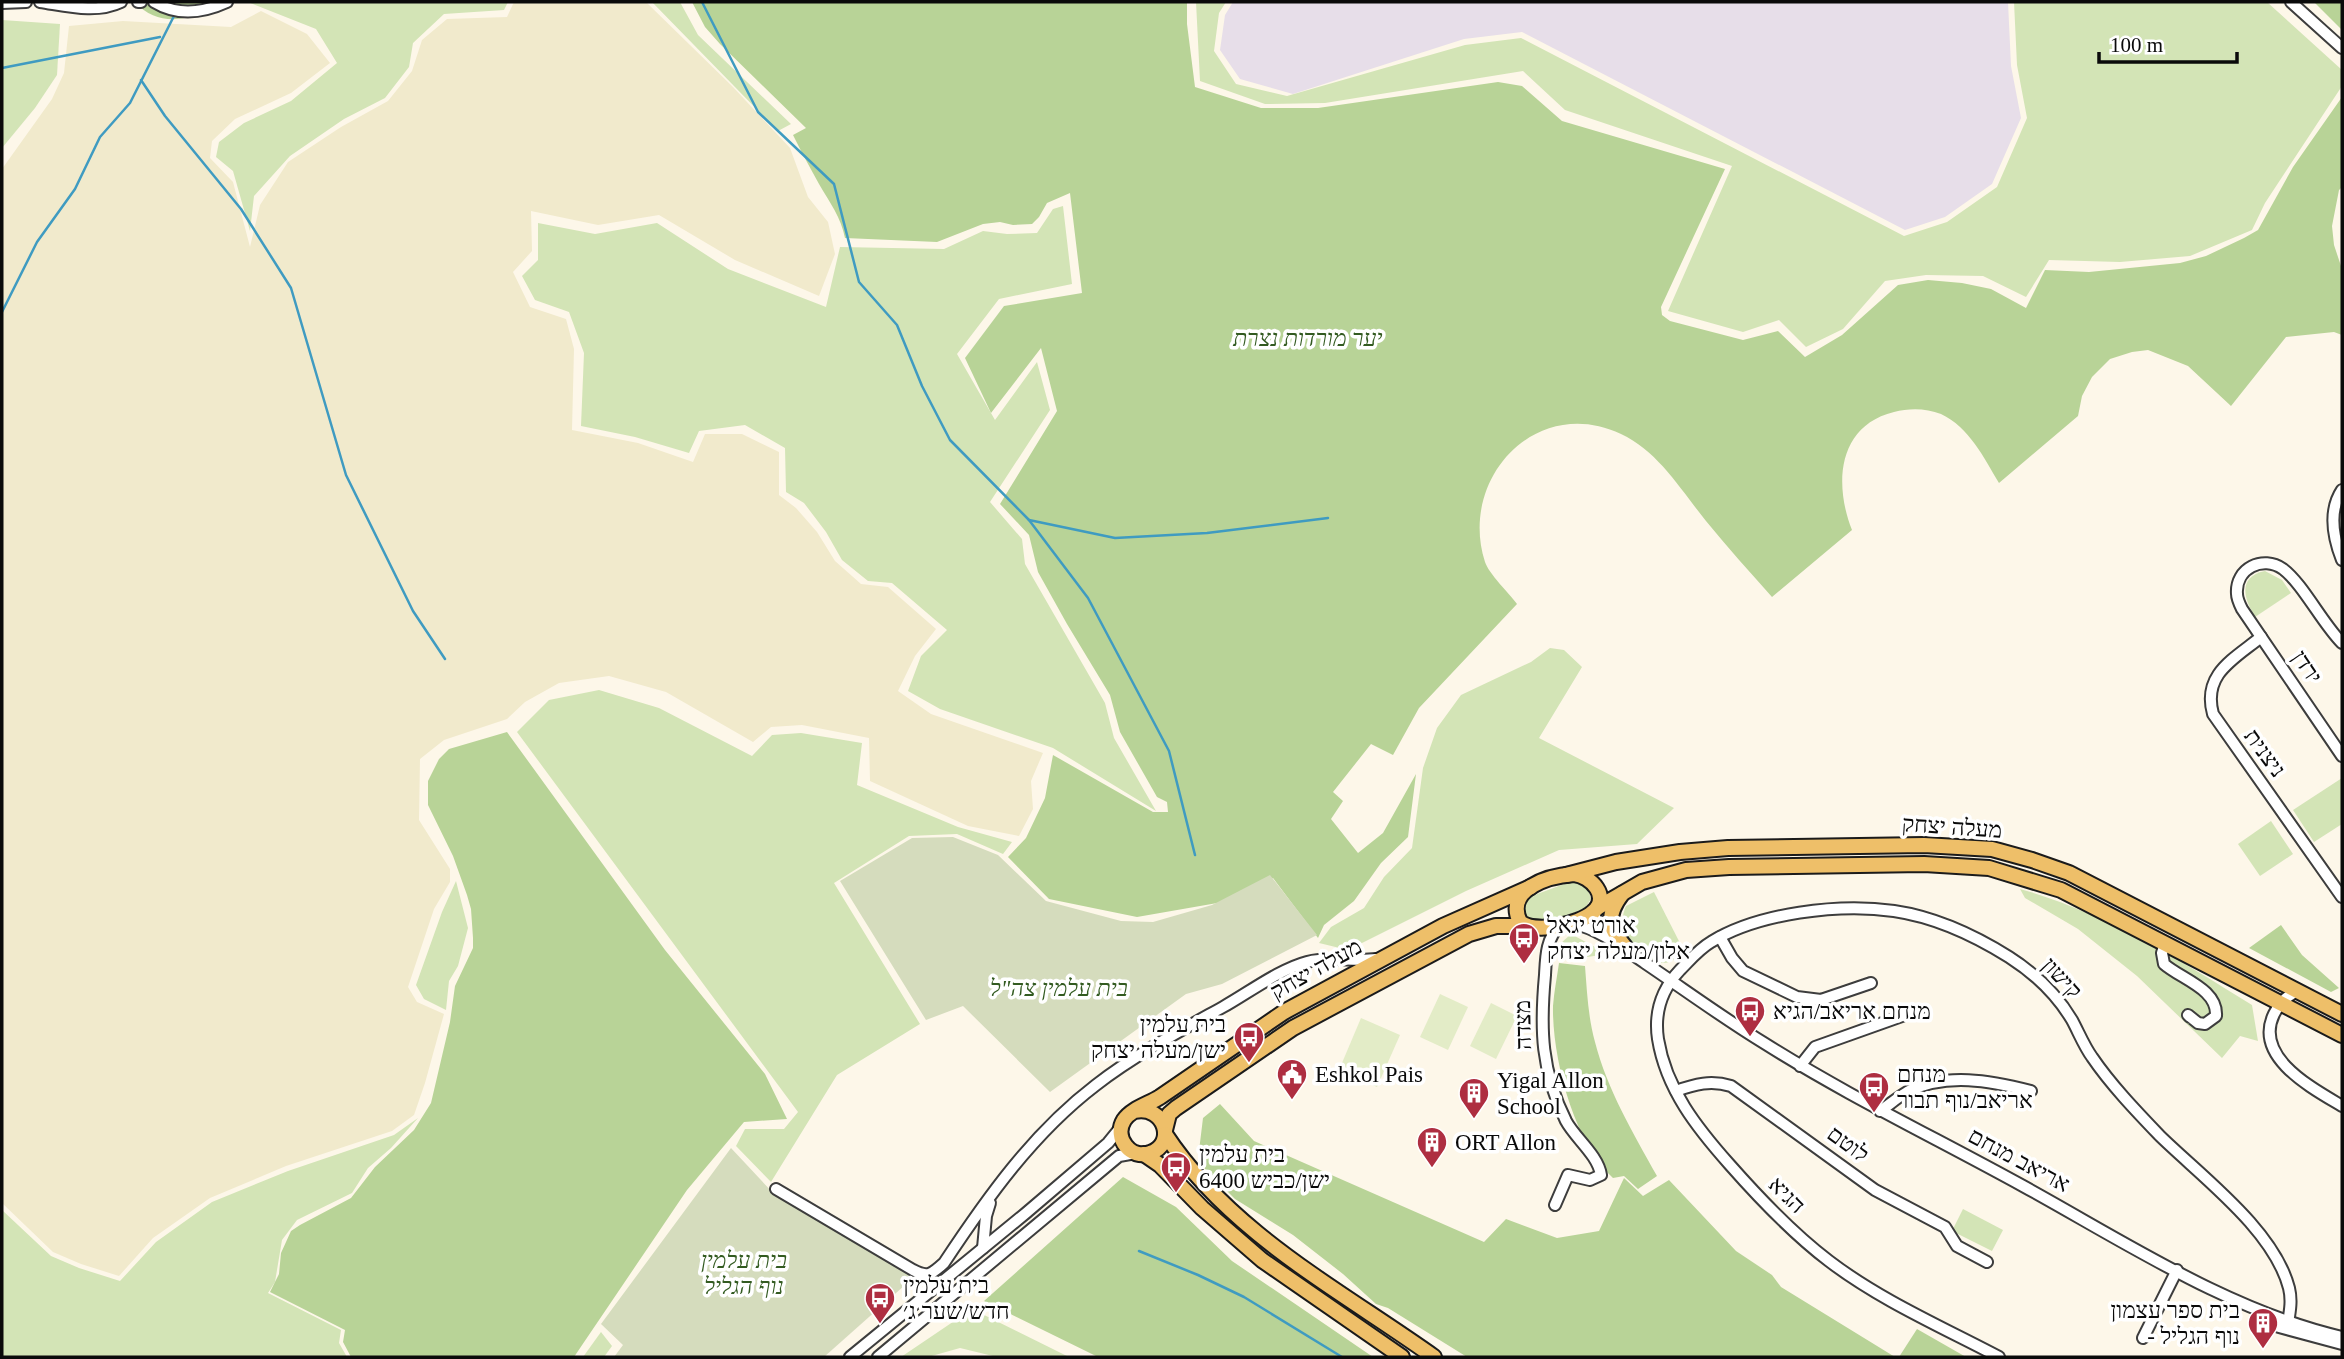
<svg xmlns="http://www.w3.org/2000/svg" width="2344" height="1359" font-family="'Times New Roman',Heebo,serif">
  <rect width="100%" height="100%" fill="#fdf7e9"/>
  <polygon fill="#e7dee9" points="1233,2 2008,2 2011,66 2021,118 1992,184 1945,217 1905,230 1522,32 1464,39 1293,94 1240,79 1220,50 1225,15"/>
  <polygon fill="#f1eacc" points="514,2 646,2 733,87 790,148 808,197 828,222 835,254 819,296 735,260 659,215 598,225 531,211 532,251 513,272 530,307 566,319 574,349 572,430 638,443 693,462 705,434 742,434 779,452 779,495 796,508 817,532 835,561 861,584 888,587 936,629 915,656 898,691 931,714 1043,753 1031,781 1033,809 1019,836 968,826 870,781 869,738 802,725 771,727 753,742 666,692 609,676 559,683 525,702 507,719 444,740 420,759 419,820 450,869 450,882 434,909 408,987 417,1002 444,1014 425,1083 414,1115 392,1131 286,1166 210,1198 153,1238 119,1276 81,1264 53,1252 2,1203 2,169 52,99 64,73 69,26 123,21 231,27 261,11 307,34 330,63 291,93 235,119 212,141 210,158 233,182 250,247 260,205 288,162 341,127 388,101 412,71 422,40 447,19 507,17"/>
  <g fill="#d3e4b6">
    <polygon points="248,2 508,2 504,10 444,14 413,43 409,67 385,98 344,119 290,156 254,196 250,231 233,171 216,157 219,142 244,123 291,101 337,63 316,29"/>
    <polygon points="652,2 680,2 698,35 791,124 778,131"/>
    <polygon points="1196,2 1226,2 1219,13 1214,51 1236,84 1287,96 1465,45 1521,38 1904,236 1947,222 1997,187 2027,118 2017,65 2014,2 2267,2 2342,70 2342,86 2265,203 2252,230 2190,256 2120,262 2049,260 2026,297 1983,276 1926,275 1885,281 1843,329 1806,347 1779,320 1743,332 1668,311 1732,166 1565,110 1523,71 1325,103 1265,104 1200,81"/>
    <polygon points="2,20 60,24 57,75 35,108 2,148"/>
    <polygon points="1063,206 1072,284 999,299 957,354 995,420 1037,362 1050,410 990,502 1022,539 1025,564 1105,703 1114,738 1156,811 1053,748 940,709 908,691 921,656 947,630 892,583 868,581 842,560 826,532 804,503 786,492 785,448 745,425 699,431 689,453 635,437 581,426 584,353 569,312 535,300 522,276 538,260 538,223 595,234 657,223 728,269 826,307 840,247 944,249 983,231 1007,234 1037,233 1053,209"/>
    <path d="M2265 571 2282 580 2291 593 2255 617C2244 599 2237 577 2265 571Z"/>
    <polygon points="1550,648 1564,650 1582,667 1539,738 1674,808 1637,844 1559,850 1466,891 1348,950 1319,943 1331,927 1364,908 1384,877 1412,848 1423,768 1437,728 1461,695 1531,662"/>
    <polygon points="599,690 659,708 752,756 772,735 801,733 862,743 857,785 958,827 1012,842 1003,854 957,834 909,836 834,883 920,1024 837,1075 771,1182 736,1146 745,1129 784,1129 798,1112 517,732 549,700"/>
    <polygon points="2342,778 2342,824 2314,842 2293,810"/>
    <polygon points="2271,821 2293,854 2260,876 2238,844"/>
    <polygon points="456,881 468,928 458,966 449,981 446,1010 424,999 416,985 442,912"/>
    <path d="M1567 883H1577L1588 889 1591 899 1585 908C1569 915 1542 927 1526 917L1524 907 1529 897Z"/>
    <path d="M2020 889C2101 911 2180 960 2252 1005L2258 1041 2240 1036 2222 1058 2137 976 2078 929 2025 898Z"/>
    <path d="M1654 892 1683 949C1666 986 1609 941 1626 906Z"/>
    <polygon points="1571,934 1608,954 1587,957 1559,955 1560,944"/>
    <polygon points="418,1118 391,1148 368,1168 352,1193 297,1220 282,1240 275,1282 268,1293 341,1330 339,1343 347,1357 2,1357 2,1210 51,1256 79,1268 120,1281 156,1242 212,1202 288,1171 394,1135"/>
    <polygon points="1963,1209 2003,1230 1992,1251 1952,1231"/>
    <polygon points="972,1309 1069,1357 997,1357 960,1348 928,1357 901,1357"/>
    <polygon points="601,1332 612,1346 604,1357 583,1357"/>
  </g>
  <g fill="#b8d397">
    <path d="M135 2H226C196 18 161 31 135 2Z"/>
    <path d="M692 2H1187V24L1195 87 1261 108H1318L1498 82 1522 86 1562 121 1725 169 1661 307 1662 315 1670 321 1743 340 1778 331 1805 357 1842 335 1898 285 1928 280 1962 283 1991 289 2026 308 2045 270 2089 272 2180 263 2206 256 2244 238 2258 230 2293 167 2342 97V187L2339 190 2332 226 2334 245 2342 269V335L2334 332 2286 337 2231 406 2188 366 2148 350 2132 352 2110 359 2092 377 2082 396 2078 416 1999 483C1984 458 1969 427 1941 414 1926 408 1909 408 1894 412 1837 426 1834 485 1852 530L1772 597C1750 572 1727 547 1706 521 1681 490 1658 451 1621 434 1537 394 1458 478 1485 562 1489 574 1509 593 1517 604L1419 708 1393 755 1371 744 1333 792 1343 801 1331 819 1358 853 1383 833 1416 774 1408 837 1381 863 1354 901 1324 925 1318 938 1273 878 1223 902 1137 917 1049 899 1008 857 1026 838 1045 798 1053 755 1153 812H1168L1167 802 1157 797 1120 732 1110 695 1067 624 1038 572 1029 535 1000 504 1057 411 1041 348 991 413 965 358 1004 306 1082 293 1070 193 1047 203 1039 217 1032 224 1013 225 1000 222 983 224 937 242 845 238C841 217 830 203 819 184 810 168 801 151 793 135L806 128 720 44 705 27Z"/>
    <polygon points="2314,2 2342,2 2342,30"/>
    <polygon points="507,732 665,950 765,1074 787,1119 744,1122 687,1190 574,1357 351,1357 343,1342 345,1330 270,1292 279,1274 281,1253 291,1231 300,1225 351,1198 375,1167 414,1130 431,1103 450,1022 455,986 473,948 473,938 471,909 467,895 453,856 428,805 428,781 439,759 449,749"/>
    <polygon points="2281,925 2302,955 2339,988 2331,992 2249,948"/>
    <path d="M1559 963 1585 966C1587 991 1588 1017 1595 1042 1607 1089 1633 1133 1657 1176L1638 1189 1624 1176 1613 1178C1574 1143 1552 1058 1553 1006 1554 992 1557 977 1559 963Z"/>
    <polygon points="1220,1104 1254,1141 1484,1242 1506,1219 1557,1238 1599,1231 1624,1178 1643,1196 1669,1180 1736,1251 1772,1275 1781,1287 1895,1357 1467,1357 1388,1308 1376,1304 1343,1274 1293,1235 1235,1199 1205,1169 1199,1151 1203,1118"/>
    <polygon points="1123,1177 1176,1207 1232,1261 1373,1357 1098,1357 984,1301"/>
    <polygon points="1917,1329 1966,1357 1899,1357"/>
  </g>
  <g fill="#d5dcbd">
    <polygon points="953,837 998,855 1046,901 1121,921 1153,922 1212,905 1270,875 1317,935 1222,984 1186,994 1050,1092 963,1006 926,1020 840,881 912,838"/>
    <polygon points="731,1148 773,1193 914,1277 824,1357 614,1357 623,1345 601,1324"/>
  </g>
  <g fill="#e3ecc7">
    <polygon points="1440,994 1468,1007 1448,1050 1420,1037"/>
    <polygon points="1491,1003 1517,1016 1496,1059 1470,1046"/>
    <polygon points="1361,1018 1400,1035 1377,1087 1339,1070"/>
  </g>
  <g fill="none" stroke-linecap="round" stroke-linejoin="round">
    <g stroke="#3f9bc1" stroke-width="2.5">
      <polyline points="702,2 758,112 834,184 859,282 897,325 922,386 950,440 1029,520 1088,598 1169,751 1195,855"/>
      <polyline points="2,68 160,37"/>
      <polyline points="141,80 165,116 241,209 291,288 346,475 413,611 445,659"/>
      <polyline points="2,312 37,242 75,189 100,137 130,103 175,14"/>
      <polyline points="1029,520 1115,538 1207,533 1328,518"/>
      <polyline points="1139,1251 1198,1275 1244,1297 1342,1357"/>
    </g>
    <g stroke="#3d3d3d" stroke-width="14">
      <g id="minor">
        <path d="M40 2C67 6 96 14 121 2"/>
        <polyline points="138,2 141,2"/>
        <path d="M154 2C177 16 203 13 227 2"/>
        <polyline points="2291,2 2342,48"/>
        <polyline points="2,3 26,2"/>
        <path d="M2342 490C2328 511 2333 537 2342 560"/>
        <path d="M2261 637C2234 659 2202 674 2213 714L2342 897"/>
        <path d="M2342 643C2322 623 2303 584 2283 569 2263 555 2235 568 2237 594 2237 599 2240 605 2242 609L2342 756"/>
        <polyline points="1593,912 1599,925 1609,936"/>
        <path d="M1572 923C1599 929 1623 948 1645 963 1685 990 1723 1018 1764 1043 1848 1096 1936 1138 2023 1186 2125 1242 2229 1311 2342 1337"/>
        <polyline points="1720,937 1732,958 1743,971 1797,997 1821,1000 1871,983"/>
        <path d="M2165 943 2162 953 2164 964C2181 979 2218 989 2216 1016L2205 1024 2198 1023 2188 1015 2190 1017"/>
        <path d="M2297 991C2286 997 2280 1002 2274 1014 2253 1057 2312 1088 2342 1106"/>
        <polyline points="1800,1066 1815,1047 1919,1010"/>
        <path d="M1676 1091C1695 1084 1711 1080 1731 1086L1875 1190 1945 1227 1957 1246 1987 1262"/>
        <path d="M1880 1111C1889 1105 1898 1097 1907 1092 1946 1072 1991 1081 2031 1091"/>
        <path d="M776 1189 913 1270C928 1278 932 1274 944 1263 987 1198 1033 1133 1096 1085 1135 1055 1180 1031 1223 1007 1248 993 1280 969 1307 962 1329 956 1354 962 1376 959"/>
        <path d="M1555 1205 1568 1175 1590 1180 1601 1175C1598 1155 1575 1138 1566 1121 1541 1071 1540 1029 1545 975 1546 956 1546 939 1560 925"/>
        <polyline points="983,1248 986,1216 990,1203"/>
        <polyline points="2279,1327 2342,1344"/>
        <polyline points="2143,1338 2177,1270"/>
        <polyline points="850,1357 1026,1213 1108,1143 1121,1127"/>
        <polyline points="878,1357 1119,1156 1136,1153"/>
        <path d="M1999 1357C1942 1327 1880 1300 1829 1261 1792 1233 1760 1199 1730 1165 1697 1128 1666 1089 1658 1039 1654 1012 1661 990 1680 970 1690 960 1699 949 1711 942 1758 913 1839 903 1894 911 1935 917 1974 935 2009 957 2034 973 2057 995 2072 1020 2079 1033 2084 1046 2092 1057 2111 1085 2137 1112 2160 1136 2202 1177 2274 1230 2289 1288 2292 1300 2290 1311 2288 1323"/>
      </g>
    </g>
    <g stroke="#1b1b1b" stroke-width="18">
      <g id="major">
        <path d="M1574 874C1591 876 1611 897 1593 912 1579 925 1535 934 1520 922 1504 889 1548 876 1574 874Z"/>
        <polyline points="1566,875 1616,862 1680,852 1728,848 1924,845 1992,849 2032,860 2069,873 2342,1014"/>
        <path d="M1622 894C1602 920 1612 931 1630 953"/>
        <polyline points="1597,908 1642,882 1686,870 1729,867 1924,864 1989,868 2061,890 2342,1035"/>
        <path d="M1135 1111C1165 1105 1177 1144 1150 1153 1131 1160 1113 1138 1124 1120 1131 1109 1149 1104 1160 1097L1284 1012 1443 926 1531 887"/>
        <polyline points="1165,1130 1169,1114 1176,1108 1293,1028 1469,934 1496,926 1525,926"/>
        <path d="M1165 1134C1230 1233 1340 1290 1434 1357"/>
        <polyline points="1144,1154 1160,1165 1202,1208 1262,1260 1402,1357"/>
      </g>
    </g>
    <use href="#minor" stroke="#fff" stroke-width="10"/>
    <use href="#major" stroke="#eebf69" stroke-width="14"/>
  </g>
  <defs>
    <g id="bus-pin" transform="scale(1.575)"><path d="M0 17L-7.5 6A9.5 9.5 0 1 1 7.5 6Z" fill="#ae2e41" stroke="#fff"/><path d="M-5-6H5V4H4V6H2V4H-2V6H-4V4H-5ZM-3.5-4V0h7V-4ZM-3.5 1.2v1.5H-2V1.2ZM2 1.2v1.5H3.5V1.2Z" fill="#fff"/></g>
    <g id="civic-pin" transform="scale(1.575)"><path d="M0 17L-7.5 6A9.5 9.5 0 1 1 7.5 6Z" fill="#ae2e41" stroke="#fff"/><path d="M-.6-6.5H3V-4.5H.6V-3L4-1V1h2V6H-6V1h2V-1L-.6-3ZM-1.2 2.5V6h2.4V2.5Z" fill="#fff"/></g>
    <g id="building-pin" transform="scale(1.575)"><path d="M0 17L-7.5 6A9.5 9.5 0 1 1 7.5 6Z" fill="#ae2e41" stroke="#fff"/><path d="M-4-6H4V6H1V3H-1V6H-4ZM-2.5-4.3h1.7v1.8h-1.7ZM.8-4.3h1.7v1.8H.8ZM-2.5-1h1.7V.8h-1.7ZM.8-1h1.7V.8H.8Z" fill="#fff"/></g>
  </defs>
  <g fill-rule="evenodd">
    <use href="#bus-pin" x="1524" y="938"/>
    <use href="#bus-pin" x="1750" y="1011"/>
    <use href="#bus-pin" x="1249" y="1037"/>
    <use href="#civic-pin" x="1292" y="1074"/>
    <use href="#bus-pin" x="1874" y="1087"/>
    <use href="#building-pin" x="1474" y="1093"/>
    <use href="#building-pin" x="1432" y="1142"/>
    <use href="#bus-pin" x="1176" y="1167"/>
    <use href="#bus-pin" x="880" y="1298"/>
    <use href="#building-pin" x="2263" y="1323"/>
  </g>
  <g text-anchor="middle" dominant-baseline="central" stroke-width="7" stroke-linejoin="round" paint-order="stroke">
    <g font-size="23" font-style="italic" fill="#335b21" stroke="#fff">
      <text x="1308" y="338">יער מורדות נצרת</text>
      <text x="1059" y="988">בית עלמין צה"ל</text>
      <text x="744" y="1260">בית עלמין<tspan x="744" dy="26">נוף הגליל</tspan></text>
    </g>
    <g font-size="23" fill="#0a0a0a" stroke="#fff">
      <text transform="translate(2307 667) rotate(56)">ירדן</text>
      <text transform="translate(2265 753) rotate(54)">ניצנית</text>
      <text transform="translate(1952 827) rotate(4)">מעלה יצחק</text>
      <text transform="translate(1316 969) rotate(-29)">מעלה יצחק</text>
      <text transform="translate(2062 978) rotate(47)">קישון</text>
      <text transform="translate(1523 1025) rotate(-91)">מצדה</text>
      <text transform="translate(1848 1144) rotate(36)">לוטם</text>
      <text transform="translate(2019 1160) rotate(28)">אריאב מנחם</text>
      <text transform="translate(1787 1195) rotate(45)">הגיא</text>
    </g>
    <g font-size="23" fill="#0a0a0a" stroke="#fff" text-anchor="start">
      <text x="1547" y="925">אורט יגאל<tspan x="1547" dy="26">אלון/מעלה יצחק</tspan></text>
      <text x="1773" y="1011">מנחם אריאב/הגיא</text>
      <text x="1226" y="1024" text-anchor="end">בית עלמין<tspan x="1226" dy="26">ישן/מעלה יצחק</tspan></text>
      <text x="1315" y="1074">Eshkol Pais</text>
      <text x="1897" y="1074">מנחם<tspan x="1897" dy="26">אריאב/נוף תבור</tspan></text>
      <text x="1497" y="1080">Yigal Allon<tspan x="1497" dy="26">School</tspan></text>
      <text x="1455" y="1142">ORT Allon</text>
      <text x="1199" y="1154">בית עלמין<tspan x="1199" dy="26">ישן/כביש 6400</tspan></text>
      <text x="903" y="1285">בית עלמין<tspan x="903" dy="26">חדש/שער ג׳</tspan></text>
      <text x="2240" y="1310" text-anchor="end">בית ספר עצמון<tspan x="2240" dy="26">- נוף הגליל</tspan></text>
    </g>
  </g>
  <rect width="2344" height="1359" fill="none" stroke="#0a0a0a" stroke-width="7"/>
  <path d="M2099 52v10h138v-10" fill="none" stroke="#0a0a0a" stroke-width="3.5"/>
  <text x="2110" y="52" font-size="21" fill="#0a0a0a" stroke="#ffffff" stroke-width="5" paint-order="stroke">100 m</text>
</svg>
